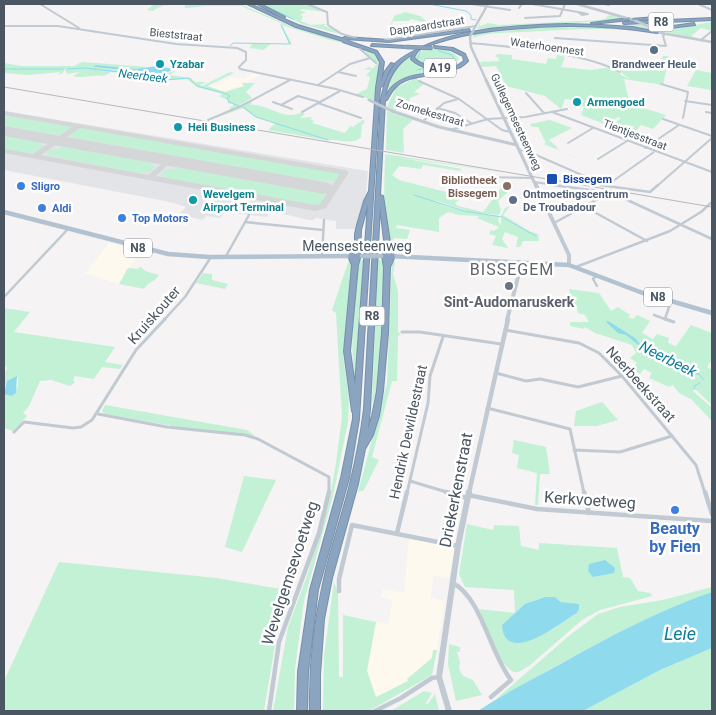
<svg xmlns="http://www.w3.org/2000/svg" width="716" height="715" font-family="Roboto,sans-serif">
  <rect width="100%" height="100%" fill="#f5f3f3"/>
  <g fill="#fdf9ef">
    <polygon points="252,73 260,75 241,84 244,85 239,88 235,87 225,92 211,87 232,77 244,79"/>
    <polygon points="109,243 141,251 119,284 85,273"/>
    <polygon points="409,538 455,547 449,577 433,576 431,598 445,601 437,650 433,650 432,658 408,681 376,698 367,671 371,644 376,622 388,624 392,600 381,597 383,589 404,593"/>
  </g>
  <polygon fill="#e2e4e7" points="4,111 368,171 366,193 356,229 336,229 336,221 315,218 314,220 309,220 270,211 267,217 225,212 220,218 207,216 202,220 179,214 186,207 170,202 4,170"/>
  <g fill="#c3f1d5" fill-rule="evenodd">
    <path d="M154 4H240L288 25 357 46 330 40 282 25 292 44H271L263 50 250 48 252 44 244 43 289 44 281 23 241 6H206L187 8H185V5C174 5 163 3 153 11L147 10Z"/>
    <path d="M260 4C284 4 305 1 326 12L302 9 300 11 313 13 306 12 300 15 303 16 301 21 310 25 326 24 323 26C334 27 344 35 354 38L302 24Z"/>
    <polygon points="405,12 420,16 426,21 422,27 415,28 406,36 415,26 421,25 423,22 411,19 409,21 393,21 392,24 394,26 410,28 404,36 408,29 390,27 394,16"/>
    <polygon points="612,14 624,19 577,23 477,29 480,23 480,26 488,23 499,25 600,20 608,18 606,17"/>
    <polygon points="712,22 712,31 701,28 691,36 699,39 660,31"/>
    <path d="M643 25 652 29 630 27 657 33C613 26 567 30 522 32 507 33 487 32 473 38L474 34 536 28 628 27 589 26Z"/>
    <polygon points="361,47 374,53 379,60 374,101 356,94 367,89 370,77 366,75 371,70 364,69 370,67 372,69 377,64 365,52 368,51 363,51"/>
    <path d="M424 49C435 49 453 48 459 59 451 71 422 69 415 57Z"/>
    <polygon points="497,54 512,55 512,59 546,64 548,58 556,59 557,55 565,57 561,67 591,70 611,67 623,76 631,79 624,75 619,69 637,71 640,65 657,67 663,56 668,56 685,69 667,67 663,85 624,79 629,100 639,102 636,105 637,106 666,115 653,129 641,125 633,134 629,133 635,126 627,127 622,130 612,126 621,118 618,117 607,125 581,115 584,107 582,105 584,101 565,99 561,109 545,96 506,86 496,66 482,67 480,62 499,61 498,57 495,57"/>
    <path d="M411 55 413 62C427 70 441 68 457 66L400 81 387 92 395 70Z"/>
    <path d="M82 62 148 67 135 69 96 65 94 67 135 72 168 73 177 70 170 75 191 78 195 82H206L200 85 202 86 230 72 234 73 207 86 225 92 244 86 242 83H255L246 92 252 98 232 109 229 108 233 106V103L228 104V100L219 96 223 94 197 87 187 79 165 80 154 76 111 72 104 76C92 74 83 79 73 76L80 72 67 74 65 70 68 67 64 70 63 73 58 75 60 72 28 75 4 73V63L21 66H74Z"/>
    <polygon points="696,70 712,73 712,90 687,86"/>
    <polygon points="415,78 425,83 414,92 420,94 410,98 409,101 397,99 396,111 387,107 396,88"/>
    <path d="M250 102 252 103 250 105C268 103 284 122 302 112L305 114 300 118 313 117 310 119 314 121 312 123 345 133 350 126 353 127 364 119V124H362L361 137C354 146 334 138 326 140L268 130 276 123 255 117 243 108 210 120Z"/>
    <polygon points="387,111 413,120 403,129 404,153 386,150"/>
    <polygon points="11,116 73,126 74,126 59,135 4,126 4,118"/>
    <polygon points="550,120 572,128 549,140 558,148 556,149 618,176 544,144 546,143 538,127 532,127 530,124"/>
    <polygon points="80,127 338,171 341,173 336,181 311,180 68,137"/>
    <path d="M4 136 38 142 43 147C34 157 16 151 4 149Z"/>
    <polygon points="64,147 149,162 155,167 149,172 138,173 46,155 50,150"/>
    <path d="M385 154 508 173 402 158 462 169 460 171 423 165 421 169 399 166 392 175 399 180 446 192 452 199H460L455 203 458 206 483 212 501 188 509 191 498 201 501 210 499 215 470 212 434 200C445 209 483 215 499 216L498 221 501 225V217L537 236 501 216 505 208 510 206 503 215 529 231 538 234 539 241H523L520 247H516L518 237 505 232 502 239 508 248 492 245 496 236 489 234 491 230 494 231 499 227 477 218 479 216 459 215 448 212 439 218V232L397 225 396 228 410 230 407 239 394 238 391 252 384 201Z"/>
    <polygon points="179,168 323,193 326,196 321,204 311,206 176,181 161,176 164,170"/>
    <path d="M378 259 384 262C383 309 387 360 372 405Z"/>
    <polygon points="349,260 352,264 343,355 349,399 348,422 333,496 304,601 295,669 294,711 273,711 288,627 307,576 329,502 336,463 342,417 336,313 332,310"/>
    <path d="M359 260H363L355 381C349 340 354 300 359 260Z"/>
    <polygon points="392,260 395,263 393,274 398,291 398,332 401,334 398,336 397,381 392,381 372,457 379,460 364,490 358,492 387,383"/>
    <path d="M141 267 145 271 159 275C155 282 148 282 144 289L119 284 128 268 137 269Z"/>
    <polygon points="203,273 212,274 212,280 228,284 225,289 196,283"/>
    <polygon points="569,289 599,293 611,311 618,307 630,315 628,317 633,319 637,315 650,321 642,333 653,339 657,334 669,338 668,343 676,346 691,325 712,333 712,363 710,362 707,367 712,370 712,405 695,389 693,391 712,408 712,421 691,399 679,393 673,385 669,387 649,378 652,373 644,369 640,374 631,369 637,363 630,358 636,353 632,345 595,333 585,327 584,329 570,326 570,322 589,322 585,315 578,313 577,308 565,306 572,303"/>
    <polygon points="4,308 30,312 14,332 115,347 105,362 123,365 120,369 102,367 94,379 75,376 73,380 75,382 70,386 51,380 40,381 29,406 23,413 27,416 13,431 4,428 4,394 14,395 18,386 18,377 6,383 4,389 4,375 7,368 4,364"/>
    <polygon points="602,402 618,420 597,426 574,426 576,411"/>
    <polygon points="105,405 247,430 255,436 184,428 105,414 102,411"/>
    <polygon points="514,440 546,447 550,474 540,474 538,505 535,505 537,473 517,468 519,455 512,453"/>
    <polygon points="244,476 276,480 242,552 225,547"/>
    <path d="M467 524 493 530 494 525 519 526 521 546 539 550V543L617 548 623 577 630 578 638 591 650 593 652 596 600 610 582 620 529 666C524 668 520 673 515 672 501 671 485 622 479 609L515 613 514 590 465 587 459 574ZM555 597 577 613 552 630 502 625C524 607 524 599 555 597Z"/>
    <polygon points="59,562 216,578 293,591 277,633 264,711 4,711 4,681"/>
    <polygon points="334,582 338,593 339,677 343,677 343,615 376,622 367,671 376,697 408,681 407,679 432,658 433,650 437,650 432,675 369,711 323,711 324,655"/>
    <path d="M712 587V592C636 619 566 661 495 700L570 635 598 614 620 607 663 600Z"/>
    <polygon points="449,644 460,647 460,652 457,652 460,662 459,669 463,676 473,680 482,695 456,701 448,664"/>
    <polygon points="712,648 712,711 583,711 660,670"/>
    <polygon points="424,691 432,693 426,703 427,705 435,694 439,711 391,711"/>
  </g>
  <g fill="#90daee">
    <polygon points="96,65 135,69 158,66 173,69 165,74 93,67"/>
    <polygon points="608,321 635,338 643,348 661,353 699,373 698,375 659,354 646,351 626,335 618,333 606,322"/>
    <polygon points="17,376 16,393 12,396 4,394 7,381"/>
    <polygon points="605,560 615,568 614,573 593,577 588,571 589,564"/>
    <path d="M712 592V648L660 670 583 711H478C505 693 535 678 564 662 612 635 660 610 712 592Z"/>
    <path d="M545 597H555L561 602 579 604V609L577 613C562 622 505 668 502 625L525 604Z"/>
  </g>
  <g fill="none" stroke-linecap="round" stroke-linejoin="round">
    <g stroke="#90daee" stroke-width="1">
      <polyline points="262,4 293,19"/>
      <polyline points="429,4 466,11 471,15 471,19 476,20"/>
      <polyline points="230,46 233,43 290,44 281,25"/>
      <path d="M420 52 417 60C429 67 443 69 455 61L452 55 439 51"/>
      <polyline points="4,69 64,69"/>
      <polyline points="67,69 84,68 157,76 165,80 189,78 197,86 227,94 230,96 227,98 229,102 239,106"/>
      <polyline points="417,70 425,68"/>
      <polyline points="243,107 256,117 328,140"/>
      <polyline points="414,195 464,211 502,217 536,236"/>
      <polyline points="698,373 704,380"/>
      <polyline points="695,389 694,386 700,383"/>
    </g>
    <path fill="#d5d6d8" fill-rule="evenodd" d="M4 111 345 170 349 172 326 208 315 211 4 153V149L33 154 72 127 4 115ZM80 128 340 174 320 204 315 205 156 176 173 160 169 158 148 175 41 155Z"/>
    <polygon fill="#d5d6d8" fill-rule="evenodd" points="4,126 324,182 331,184 334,188 331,192 324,194 4,136"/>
    <g stroke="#7690ad" stroke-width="2">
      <g id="motorway">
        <path d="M247 4H250L298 25 348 40V41L377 51 384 62 381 82 385 71 391 63 394 64 389 71 383 86 380 87V88L359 419 349 478 318 590 308 672 307 711H297L298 672 310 590 341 478 353 419V413L352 411 344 351 352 265 348 256 355 248V234L357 225 364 201 369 191 376 88 380 62 375 53 343 42V41L296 27ZM368 204 355 386 350 351 358 265 360 258 361 230Z"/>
        <polygon points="257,4 260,4 285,17 283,18"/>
        <polygon points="656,17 657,19 632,20 631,19"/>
        <polygon points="629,18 630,20 592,24 591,23"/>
        <polygon points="712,18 712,20 624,24 623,23 624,22"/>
        <polygon points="694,23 695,25 654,30 652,29"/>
        <path d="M565 24 601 25 632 27 659 32 657 33C609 25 560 24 511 29 489 31 467 34 446 40 437 43 425 45 418 51 417 52 414 57 414 58 423 67 434 67 446 66L448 67 447 68C434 69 421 69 411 59L413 54C396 63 388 78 385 97 387 94 389 90 392 87 406 72 429 75 447 70 454 68 459 65 464 61L463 56 451 50 435 48 434 46 453 48 465 54 468 61C465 64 462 67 458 68 439 79 409 71 394 89 391 92 389 97 387 100H385L380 195 383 196 391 249 395 256 390 267 388 333 383 391 379 416 373 435 365 449 358 484 332 578 324 619 320 675V711H310C309 667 314 622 324 579 331 547 342 516 350 484 356 459 361 434 364 409L381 100C383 87 387 75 395 64 400 58 407 55 414 51 457 27 517 26 565 24ZM380 206 385 249 382 256 384 267 382 333 377 391 372 416 368 430 370 409Z"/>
        <polygon points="469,29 470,31 389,42 345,39 343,38 345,37 389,40"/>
        <polygon points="372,44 406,46 408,47 406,48 371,46"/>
      </g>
    </g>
    <g stroke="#c1cad2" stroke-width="2">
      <polyline points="40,4 79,28"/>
      <polyline points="307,4 327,12 328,25 342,34 356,38"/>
      <polyline points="471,4 510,10"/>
      <polyline points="532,4 578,12"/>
      <polyline points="604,4 609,5"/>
      <polyline points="698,4 712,10"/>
      <polyline points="519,8 522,4"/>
      <polygon points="578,12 588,14 582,15"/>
      <polyline points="525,18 560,16 565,4"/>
      <polyline points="4,26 58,26 176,44 237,48 246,52 246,60 239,67 240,69 336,89 363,97"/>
      <polyline points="555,38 666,46 663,36 665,34"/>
      <polyline points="385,40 476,26"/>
      <polyline points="701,40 712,31"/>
      <path d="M470 43C512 47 584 52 620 72"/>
      <polyline points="360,49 376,63"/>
      <polyline points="338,72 356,76"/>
      <polyline points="419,81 459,99 502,130 510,132"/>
      <polyline points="661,84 688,92 683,118"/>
      <polyline points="318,85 350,64 370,58"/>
      <polyline points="526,93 544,113"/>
      <polyline points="685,101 712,105"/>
      <polyline points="273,102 292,109"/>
      <polyline points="318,103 361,118"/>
      <polyline points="281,105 298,96 319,102"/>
      <polyline points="437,108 455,113 471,123"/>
      <polyline points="302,112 340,91"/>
      <polyline points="552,112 712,172"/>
      <polyline points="706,112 712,113"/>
      <polyline points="663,119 712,136"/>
      <polyline points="208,120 241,106 290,80"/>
      <polyline points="422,122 444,103 458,99"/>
      <polyline points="450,130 488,119 525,117 567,109"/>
      <polyline points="568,143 593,128"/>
      <polyline points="645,148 679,125"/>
      <polyline points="519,150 527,151 607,186"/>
      <polyline points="598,159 627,141"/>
      <polyline points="479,177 532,178"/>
      <polyline points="534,182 562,186"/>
      <polyline points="606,186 654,152"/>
      <polyline points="657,186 712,138"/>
    </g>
    <g stroke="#c1cad2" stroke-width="2.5">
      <polyline points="553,185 612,193 712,239"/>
      <polyline points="600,185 650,192 658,185"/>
      <polyline points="606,186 608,185"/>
      <polyline points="585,207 647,241"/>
      <polyline points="245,222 323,230"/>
      <polyline points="554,223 609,193"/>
      <polyline points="226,256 249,215"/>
      <polyline points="322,256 324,220"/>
      <polyline points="576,267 670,231 701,212 712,202"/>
      <polyline points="596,276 593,279 597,286"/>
      <polyline points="4,297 68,229"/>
      <polyline points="654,315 665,319 671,301"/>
      <polyline points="665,319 669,320"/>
      <polyline points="164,320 185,297 211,257"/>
    </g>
    <g stroke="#c1cad2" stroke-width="3">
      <polyline points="665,319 674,322"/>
      <polyline points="505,330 579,343 599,353 622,376 696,465 705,493"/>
      <polyline points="402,332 420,332 501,344"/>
      <polyline points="496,373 526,381 540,379 578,387 622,376"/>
      <polyline points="487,408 570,429 584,493"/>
      <polyline points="98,414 167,427 245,435 258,439 329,477 329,493"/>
      <polyline points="14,432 24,422 73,428 81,427 92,420 136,350 165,319"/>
      <polyline points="574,450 620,452 672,436"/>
      <polyline points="410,481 450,493"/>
      <polyline points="407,493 428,403 430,376 443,337"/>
    </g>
    <g stroke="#c1cad2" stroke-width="4.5">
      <polyline points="446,492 467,498"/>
      <polyline points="584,492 589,513"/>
      <polyline points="705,492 712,514"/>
      <polyline points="468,495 537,509 712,521"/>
      <polyline points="397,533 407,492"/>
      <path d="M453 583C482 599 489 651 511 680L491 697"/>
      <polyline points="339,591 339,579 352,525 458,546"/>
      <polyline points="269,711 279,642 319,533 329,492"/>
      <polyline points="375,711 401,698 432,678 439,677"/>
    </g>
    <g stroke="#c1cad2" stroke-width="2.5">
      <polyline points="577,4 637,21"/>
      <polyline points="648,26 661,33 712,42"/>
      <polyline points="475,27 488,4"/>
      <polyline points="470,37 471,47 487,82"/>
    </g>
    <g stroke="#c1cad2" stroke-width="3">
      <polyline points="486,80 536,186"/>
      <polyline points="392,111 439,127 517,145"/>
    </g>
    <g stroke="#c1cad2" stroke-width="4">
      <polyline points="536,185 569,255 569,265"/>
      <polyline points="507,320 518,277 519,262"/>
    </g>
    <polyline stroke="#c1cad2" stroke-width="4.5" points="469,493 508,319"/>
    <polyline stroke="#c1cad2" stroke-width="6" points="449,711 439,677 458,546 469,492"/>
    <g stroke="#b3c2d1" stroke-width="4.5">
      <polyline points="4,212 168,254 209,257 354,256"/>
      <polyline points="389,256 569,265 640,292 712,313"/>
    </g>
    <use href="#motorway" fill="#8ba5c1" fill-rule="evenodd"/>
    <polyline stroke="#b5b8bd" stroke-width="1" points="4,87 712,207"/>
    <g stroke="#7690ad" stroke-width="4.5" stroke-linecap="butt">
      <polyline id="motorway-bridge" points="406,47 432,48"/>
    </g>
    <g stroke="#c1cad2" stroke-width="2.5">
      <polyline points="636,21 648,26"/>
      <polyline points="470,37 475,27"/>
    </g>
    <polyline stroke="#c1cad2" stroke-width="3" points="369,100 392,111"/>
    <polyline stroke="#b3c2d1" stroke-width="4.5" points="362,256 381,256"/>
    <use href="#motorway-bridge" stroke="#8ba5c1" stroke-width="3"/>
  </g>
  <g fill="#5c6f8a" stroke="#fff" stroke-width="2">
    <circle cx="654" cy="50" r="5"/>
    <circle cx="513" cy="200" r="5"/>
  </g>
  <g fill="#0f9aa8" stroke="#fff" stroke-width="2">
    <circle cx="160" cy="64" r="5"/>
    <circle cx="577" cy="102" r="5"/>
    <circle cx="178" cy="127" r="5"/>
    <circle cx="193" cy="200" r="5"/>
  </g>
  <rect fill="#1a4fb4" stroke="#fff" stroke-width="2" x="546" y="173" width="12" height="12" rx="2.5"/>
  <g fill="#3f7fe0" stroke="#fff" stroke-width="2">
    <circle cx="21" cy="186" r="5"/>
    <circle cx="42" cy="208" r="5"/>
    <circle cx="122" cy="218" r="5"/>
    <circle cx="675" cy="510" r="5"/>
  </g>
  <circle fill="#8d6e63" stroke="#fff" stroke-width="2" cx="507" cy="186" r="5"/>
  <circle fill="#6b7280" stroke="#fff" stroke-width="2" cx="509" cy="286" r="5"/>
  <g text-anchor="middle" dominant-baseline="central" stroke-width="5" stroke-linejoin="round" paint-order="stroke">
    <g font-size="11" fill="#4a5661" stroke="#fff">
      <text transform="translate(427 26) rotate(-9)">Dappaardstraat</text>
      <text transform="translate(176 35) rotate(6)">Bieststraat</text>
      <text transform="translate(547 47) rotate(8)">Waterhoennest</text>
      <text transform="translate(430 113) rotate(17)">Zonnekestraat</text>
      <text transform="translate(516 122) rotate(65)">Gullegemsesteenweg</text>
      <text transform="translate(635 135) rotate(21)">Tientjesstraat</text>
    </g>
    <g font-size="11" font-weight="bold" fill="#0d838f" stroke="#fff" text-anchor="start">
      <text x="170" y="64">Yzabar</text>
      <text x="587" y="102">Armengoed</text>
      <text x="188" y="127">Heli Business</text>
      <text x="203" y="194">Wevelgem<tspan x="203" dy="13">Airport Terminal</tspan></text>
    </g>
    <g font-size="11" font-weight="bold" fill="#4e5e75" stroke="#fff">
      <text x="654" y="64">Brandweer Heule</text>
      <text x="523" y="194" text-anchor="start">Ontmoetingscentrum<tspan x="523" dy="13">De Troubadour</tspan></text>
    </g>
    <g font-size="11" font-weight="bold" fill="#164399" stroke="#fff" text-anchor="start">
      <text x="563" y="179">Bissegem</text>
    </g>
    <g font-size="11" font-weight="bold" fill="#785e54" stroke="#fff" text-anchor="end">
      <text x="497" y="180">Bibliotheek<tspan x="497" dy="13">Bissegem</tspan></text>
    </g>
    <g font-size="11" font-weight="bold" fill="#366cbe" stroke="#fff" text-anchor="start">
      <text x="31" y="186">Sligro</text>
      <text x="52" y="208">Aldi</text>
      <text x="132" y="218">Top Motors</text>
    </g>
    <g fill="#fff" stroke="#808990" stroke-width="1">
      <rect x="648.5" y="12.5" width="25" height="19" rx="4"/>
      <rect x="424" y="58.5" width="32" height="19" rx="4"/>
      <rect x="124" y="238.5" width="28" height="19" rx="4"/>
      <rect x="644" y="287.5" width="28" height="19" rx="4"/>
      <rect x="359.5" y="306.5" width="25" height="19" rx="4"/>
    </g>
    <g font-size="12" font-weight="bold" fill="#4a5661">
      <text x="661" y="22">R8</text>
      <text x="440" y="68">A19</text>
      <text x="138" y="248">N8</text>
      <text x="658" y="297">N8</text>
      <text x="372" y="316">R8</text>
    </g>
    <g font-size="12" font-style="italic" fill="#0c7c9b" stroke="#fff">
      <text transform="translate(143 76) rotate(7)">Neerbeek</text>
    </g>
    <g font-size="14" fill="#4a5661" stroke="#fff">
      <text x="357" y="246">Meensesteenweg</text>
      <text transform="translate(154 315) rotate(-49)">Kruiskouter</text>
      <text transform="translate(641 384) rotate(48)">Neerbeekstraat</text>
      <text transform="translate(408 432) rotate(-78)">Hendrik Dewildestraat</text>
    </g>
    <g font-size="14" font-weight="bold" fill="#5b616d" stroke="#fff">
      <text x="509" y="302">Sint-Audomaruskerk</text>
    </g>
    <g font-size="15" font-style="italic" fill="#0c7c9b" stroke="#fff">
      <text transform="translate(668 359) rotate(27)">Neerbeek</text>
    </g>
    <g font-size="16" letter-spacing="1" fill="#5f6368" stroke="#fff">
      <text x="512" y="269">BISSEGEM</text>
    </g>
    <g font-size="16" fill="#4a5661" stroke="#fff">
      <text transform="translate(456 490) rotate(-79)">Driekerkenstraat</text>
      <text transform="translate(590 500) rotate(4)">Kerkvoetweg</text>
      <text transform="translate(290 573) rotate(-72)">Wevelgemsevoetweg</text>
    </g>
    <g font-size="16" font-weight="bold" fill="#366cbe" stroke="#fff">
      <text x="675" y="528">Beauty<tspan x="675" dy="18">by Fien</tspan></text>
    </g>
    <g font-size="18" font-style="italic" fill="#0c7c9b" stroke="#fff">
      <text x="680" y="633">Leie</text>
    </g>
  </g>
  <rect width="716" height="715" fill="none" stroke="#4a5661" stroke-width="10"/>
</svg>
